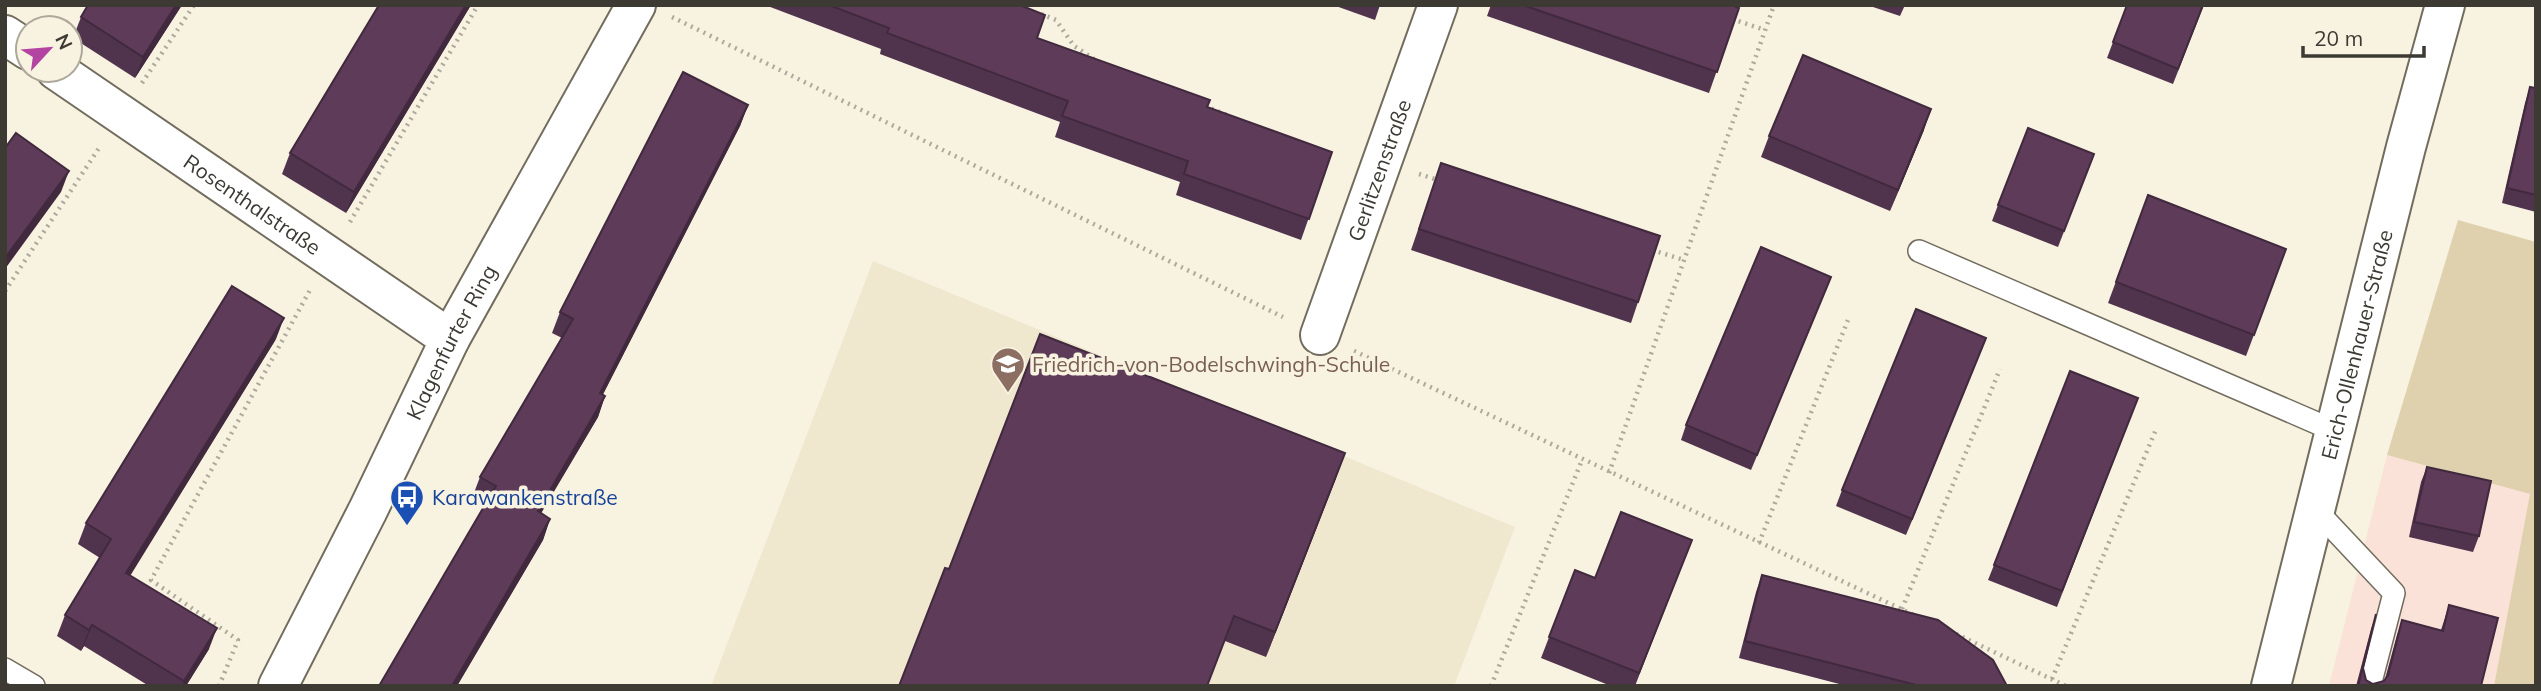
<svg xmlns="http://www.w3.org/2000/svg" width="2541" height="691" font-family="Mulish,sans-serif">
  <rect width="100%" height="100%" fill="#f8f2e1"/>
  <polygon fill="#fbe2d8" points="2387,455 2531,494 2494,686 2329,686"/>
  <polygon fill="#f0e7cf" points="873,261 1515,527 1454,686 711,686"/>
  <polygon fill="#dfd1ae" points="2458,220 2536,242 2536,686 2494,686 2530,494 2387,455"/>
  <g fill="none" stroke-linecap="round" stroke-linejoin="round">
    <g stroke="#726c5e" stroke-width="24">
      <g id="service">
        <polyline points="1919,251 2335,431"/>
        <polyline points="2315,509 2394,593 2370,686"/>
        <polyline points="5,669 34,686"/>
      </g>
    </g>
    <g stroke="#726c5e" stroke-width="42">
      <g id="minor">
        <polyline points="5,35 28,50"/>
        <path id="s1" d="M56 70 450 339"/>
        <path id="s2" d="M1320 335 1438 5"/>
        <path id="s3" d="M278 686 368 510 450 339 636 5"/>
      </g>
    </g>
    <g stroke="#726c5e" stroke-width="42">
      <g id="tertiary">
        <path id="s4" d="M2271 686 2406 147 2445 5"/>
      </g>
    </g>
    <g stroke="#ada99c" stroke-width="4.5" stroke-dasharray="2 5" stroke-linecap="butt">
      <polyline points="1041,14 1056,20 1074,46 1094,59"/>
      <polyline points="672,17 1283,317"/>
      <polyline points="1732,19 1765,30"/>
      <polyline points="142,83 194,5"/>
      <polyline points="1205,106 1229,116"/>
      <polyline points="1419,174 1441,181"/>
      <polyline points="350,222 478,5"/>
      <polyline points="1652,250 1684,260"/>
      <polyline points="5,291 99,148"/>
      <polyline points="1354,351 1916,616"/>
      <polyline points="1609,473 1774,5"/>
      <polyline points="1759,543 1848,320"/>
      <polyline points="1902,609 2000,369"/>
      <polyline points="1956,634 2066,686"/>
      <polyline points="2052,679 2157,427"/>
      <polyline points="219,686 238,640 151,580 310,290"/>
      <polyline points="1491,686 1582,460"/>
    </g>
    <use href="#service" stroke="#fff" stroke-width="21"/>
    <use href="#minor" stroke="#fff" stroke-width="38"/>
    <use href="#tertiary" stroke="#fff" stroke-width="38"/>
  </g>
  <g fill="#50334d">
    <polygon points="88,5 182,5 135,78 73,38 81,17"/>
    <polygon points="471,5 346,213 282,174 290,153"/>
    <polygon points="765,5 1020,5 1037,38 1207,107 1332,152 1301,240 1176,195 1180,182 1055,137 1060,122 880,54 881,49"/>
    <polygon points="1333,5 1380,5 1375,20"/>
    <polygon points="1491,5 1732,5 1739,8 1709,93 1487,16"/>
    <polygon points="1867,5 1905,5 1900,16"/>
    <polygon points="2204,5 2173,84 2107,58 2113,42"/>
    <polygon points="2530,87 2536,88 2536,212 2502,203 2525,103"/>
    <polygon points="748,105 740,126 603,394 605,396 598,417 541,513 550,519 543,540 457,686 379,686 485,505 472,498 480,477 562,338 552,333 560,312"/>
    <polygon points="1924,130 1890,211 1761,157 1769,136"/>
    <polygon points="2094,154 2058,247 1992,221 1998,205"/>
    <polygon points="1441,163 1638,302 1631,323 1411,250"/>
    <polygon points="2148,195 2286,249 2246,356 2108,303"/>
    <polygon points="1831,277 1751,470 1681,440 1686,425"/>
    <polygon points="276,339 130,575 209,649 186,686 149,686 84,646 81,651 57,636 65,615 100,558 78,544 86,523"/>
    <polygon points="1980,353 1906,535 1836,506 1842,490"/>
    <polygon points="2138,398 2057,607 1988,580 1994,565"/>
    <polygon points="2427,467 2479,536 2473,552 2409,537 2421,482"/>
    <polygon points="1336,478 1266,657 1225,641 949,569"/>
    <polygon points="1692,540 1635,686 1611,686 1541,658 1575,570 1595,578"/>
    <polygon points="1762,575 2007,686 1847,686 1739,658 1756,592"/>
    <polygon points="2449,605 2481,686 2356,686 2371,629 2376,614 2363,668 2366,680 2373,684 2384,681 2385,679 2397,635 2402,620 2441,630"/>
  </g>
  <g fill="#41293e">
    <polygon points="176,5 182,5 135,78 143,57"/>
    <polygon points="466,5 471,5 346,213 354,192"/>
    <polygon points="748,105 740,126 593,414 600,393"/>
    <polygon points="1931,109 1924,130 1890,211 1898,190"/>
    <polygon points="69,171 61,192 5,269 5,258"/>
    <polygon points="1831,277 1825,292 1751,470 1757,455"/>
    <polygon points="284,318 276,339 119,594 126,573"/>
    <polygon points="1986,338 1980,353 1906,535 1912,519"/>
    <polygon points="605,396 598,417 530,532 538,511"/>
    <polygon points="1345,453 1336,478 1266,657 1275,632"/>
    <polygon points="550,519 543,540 457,686 452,686"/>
    <polygon points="92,625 84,646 81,651 89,630"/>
    <polygon points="217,628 209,649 186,686 182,686 184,681"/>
  </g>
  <g fill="#5d3b59" stroke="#41293e" stroke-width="2">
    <polygon points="88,5 176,5 143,57 81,17"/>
    <polygon points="379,5 466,5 354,192 290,153"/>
    <polygon points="829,5 1020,5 1045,15 1037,38 1210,100 1207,107 1332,152 1309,219 1184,174 1188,161 1062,116 1068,101 887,33 889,28"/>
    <polygon points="1523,5 1732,5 1739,8 1717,72"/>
    <polygon points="2127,5 2203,5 2178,69 2113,42"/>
    <polygon points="1803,55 1931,109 1898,190 1769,136"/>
    <polygon points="683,72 748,105 600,393 605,396 538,511 550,519 452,686 379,686 496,486 480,477 573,319 560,312"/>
    <polygon points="2530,87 2536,88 2536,195 2507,188"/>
    <polygon points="2028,128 2094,154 2064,231 1998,205"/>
    <polygon points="16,133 69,171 5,258 5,148"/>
    <polygon points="1441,163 1660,236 1638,302 1419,229"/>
    <polygon points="2148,195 2286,249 2254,335 2116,282"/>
    <polygon points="1761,247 1831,277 1757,455 1686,425"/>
    <polygon points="232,286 284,318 126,573 217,628 184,681 92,625 89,630 65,615 111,539 86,523"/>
    <polygon points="1916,309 1986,338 1912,519 1842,490"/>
    <polygon points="1040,334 1345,453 1275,632 1234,616 1207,686 899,686 945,568 949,569"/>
    <polygon points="2070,371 2138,398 2062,591 1994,565"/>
    <polygon points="2427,467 2491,481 2479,536 2414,522"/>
    <polygon points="1621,512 1692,540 1639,673 1549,637 1575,570 1595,578"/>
    <polygon points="1762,575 1938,620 1993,660 2007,686 1920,686 1745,641"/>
    <polygon points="2449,605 2498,618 2481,686 2358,686 2376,614 2363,668 2366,680 2373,684 2384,681 2388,675 2402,620 2443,631"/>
  </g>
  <defs>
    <g id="school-pin" transform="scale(1.75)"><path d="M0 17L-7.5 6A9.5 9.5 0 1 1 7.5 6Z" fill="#8d6e63" stroke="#f8f2e1"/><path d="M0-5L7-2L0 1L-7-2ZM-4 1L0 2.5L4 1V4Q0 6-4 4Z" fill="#fff"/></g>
    <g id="bus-pin" transform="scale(1.75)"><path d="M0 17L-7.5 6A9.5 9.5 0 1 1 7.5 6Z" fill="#1a4fb4" stroke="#f8f2e1"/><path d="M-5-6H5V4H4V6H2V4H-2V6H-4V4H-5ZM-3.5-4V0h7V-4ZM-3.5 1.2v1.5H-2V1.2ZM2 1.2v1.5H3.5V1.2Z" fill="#fff"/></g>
  </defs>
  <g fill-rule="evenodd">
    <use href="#school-pin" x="1008" y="364"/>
    <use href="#bus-pin" x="407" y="497"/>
  </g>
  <g text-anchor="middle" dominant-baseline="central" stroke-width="7" stroke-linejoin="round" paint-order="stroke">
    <g font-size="21" fill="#3c3a33" stroke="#f8f2e1">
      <text stroke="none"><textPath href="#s2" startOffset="175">Gerlitzenstraße</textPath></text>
      <text stroke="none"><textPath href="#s1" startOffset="238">Rosenthalstraße</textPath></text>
      <text stroke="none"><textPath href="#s3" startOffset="385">Klagenfurter Ring</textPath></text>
      <text stroke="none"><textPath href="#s4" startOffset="352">Erich-Ollenhauer-Straße</textPath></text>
    </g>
    <g font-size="21" fill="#785e54" stroke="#f8f2e1" text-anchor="start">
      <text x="1032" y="364">Friedrich-von-Bodelschwingh-Schule</text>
    </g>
    <g font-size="21" fill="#164399" stroke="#f8f2e1" text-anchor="start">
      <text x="432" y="497">Karawankenstraße</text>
    </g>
  </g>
  <rect width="2541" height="691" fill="none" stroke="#3c3a33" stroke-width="14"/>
  <g transform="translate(49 49) rotate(64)"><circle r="33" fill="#f8f2e1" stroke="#ada89b" stroke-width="2"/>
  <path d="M0-5L12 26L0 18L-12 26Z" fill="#b344a1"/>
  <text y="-10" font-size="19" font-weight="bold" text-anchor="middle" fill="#3c3a33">N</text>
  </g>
  <path d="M2303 46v10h121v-10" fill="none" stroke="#3c3a33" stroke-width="3.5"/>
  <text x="2314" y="46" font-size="21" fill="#3c3a33" stroke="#f8f2e1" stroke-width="5" paint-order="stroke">20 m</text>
</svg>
